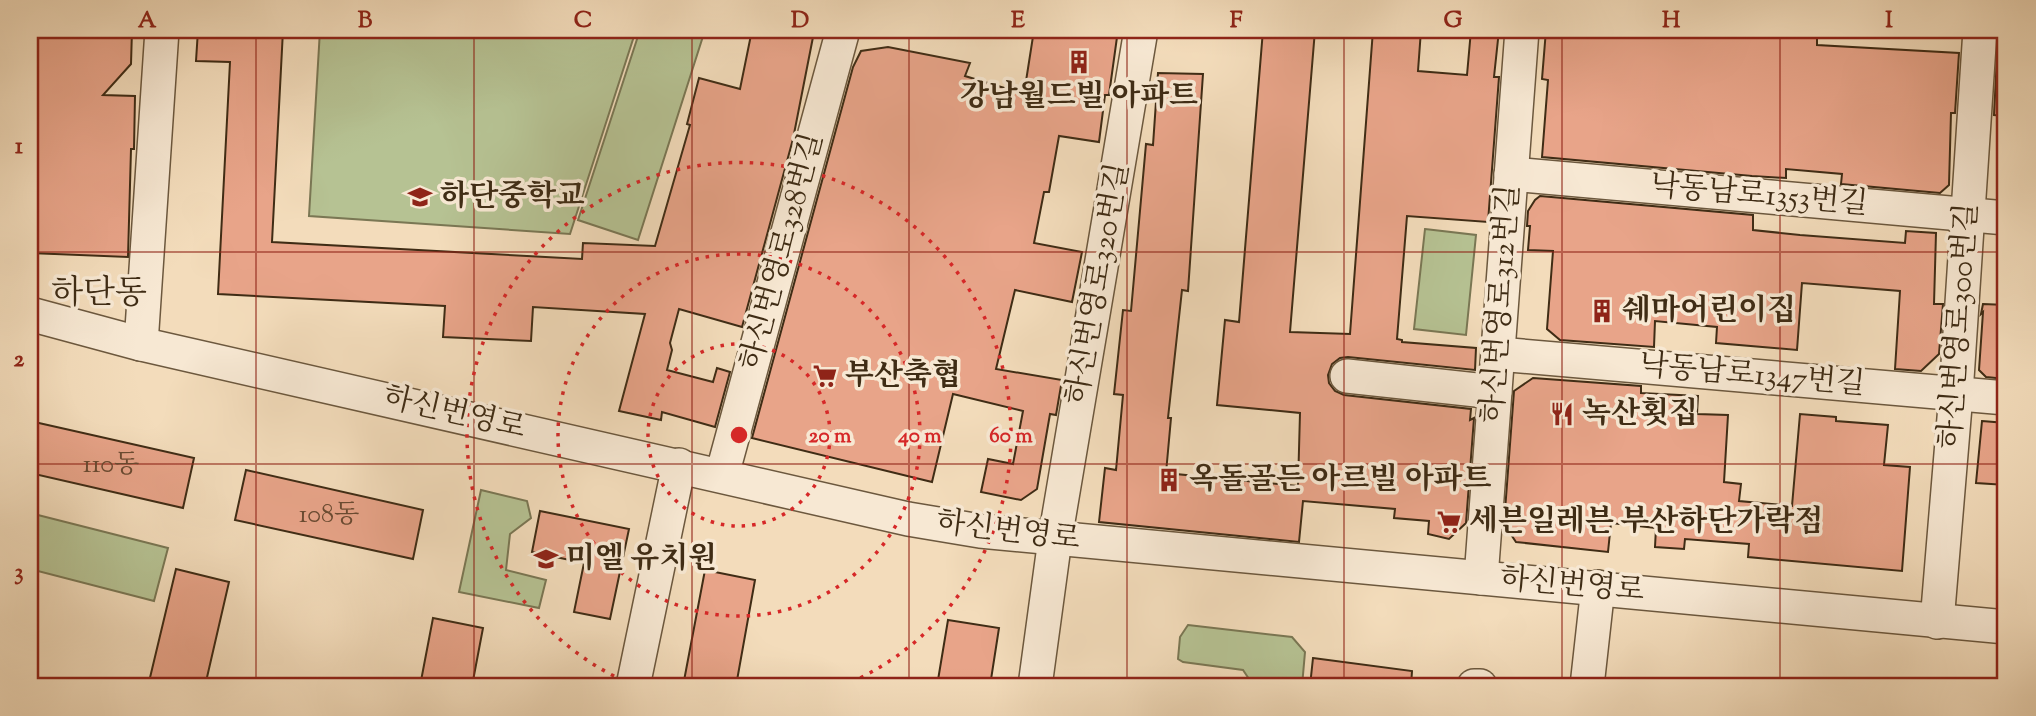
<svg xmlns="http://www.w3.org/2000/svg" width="2036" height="716" font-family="'Sorts Mill Goudy','Noto Serif KR',serif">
  <rect width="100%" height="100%" fill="#f3dcbb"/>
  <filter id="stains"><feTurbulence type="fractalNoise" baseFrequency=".00286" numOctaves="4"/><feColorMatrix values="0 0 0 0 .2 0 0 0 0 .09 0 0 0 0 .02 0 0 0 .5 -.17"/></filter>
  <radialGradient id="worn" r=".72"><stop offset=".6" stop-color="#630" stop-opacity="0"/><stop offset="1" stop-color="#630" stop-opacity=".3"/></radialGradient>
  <g fill="#b6c293" stroke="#7a7754" stroke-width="2">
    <polygon points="320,30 636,30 570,234 309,216"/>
    <polygon points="640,30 705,30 638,240 578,220"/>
    <polygon points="1425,229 1476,235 1466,335 1414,329"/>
    <polygon points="481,490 527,501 531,518 510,534 506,570 546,580 539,608 459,592"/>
    <polygon points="30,513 168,548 154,601 30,569"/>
    <polygon points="1188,625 1292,637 1305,652 1302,686 1249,686 1249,679 1243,670 1183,662 1178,659 1180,637"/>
  </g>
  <g fill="#e8a489" stroke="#3f2c15" stroke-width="2">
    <polygon points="30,30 132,30 131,64 103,95 135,96 134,149 131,149 128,257 30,253"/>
    <polygon points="198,30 283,30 272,242 582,259 583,243 655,246 690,125 687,124 699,78 740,89 752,30 800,30 814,32 793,139 742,327 679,309 670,343 672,350 667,370 713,382 717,368 730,372 715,427 662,412 661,420 619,411 645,314 533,307 531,341 443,337 445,306 218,294 230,62 196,61"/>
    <polygon points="1034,30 1118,30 1109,95 1105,95 1099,142 1059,136 1049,192 1044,192 1034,243 1082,252 1072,302 1015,290 996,369 1062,380 1056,415 1050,414 1037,489 1021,500 981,492 988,459 1013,464 1023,411 953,394 932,482 752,438 853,67 861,51 888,47 970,63 965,76 1024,94"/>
    <polygon points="1263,30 1315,30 1290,332 1350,334 1373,30 1421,30 1418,71 1467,75 1471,30 1499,30 1494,77 1499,77 1488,222 1407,216 1397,339 1402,340 1402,342 1476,348 1475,370 1348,357 1340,358 1332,364 1328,375 1329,383 1335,391 1344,395 1471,409 1470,420 1474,418 1466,523 1449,539 1428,534 1429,521 1394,518 1395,509 1303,501 1299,542 1099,522 1105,468 1116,470 1123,395 1114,394 1123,310 1131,311 1146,144 1153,145 1158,73 1203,74 1188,291 1182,290 1168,418 1171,418 1166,473 1298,486 1300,413 1217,405 1225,320 1239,322"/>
    <polygon points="1546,30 1683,30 1682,32 1817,37 1817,45 1959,53 1955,113 1951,113 1949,185 1940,193 1841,184 1842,174 1786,169 1786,178 1752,176 1542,157 1548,80 1542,79"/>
    <polygon points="2006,48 2006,116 1994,115 1997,57"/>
    <polygon points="1540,196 1753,215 1753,230 1800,235 1905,243 1906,231 1936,233 1934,304 1943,304 1939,354 1921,371 1895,369 1900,291 1802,283 1797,350 1716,343 1717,327 1655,321 1654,347 1560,340 1547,329 1553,251 1528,250 1530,226 1527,226 1528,211 1535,200"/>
    <polygon points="1983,304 2006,305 2006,379 1986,377 1979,370 1983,312 1981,314"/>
    <polygon points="1533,378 1641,386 1641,393 1698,396 1697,414 1728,415 1724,482 1741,484 1739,501 1792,506 1800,414 1836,417 1836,421 1888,425 1884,465 1910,467 1902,571 1748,557 1749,544 1685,539 1684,549 1655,547 1656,528 1611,523 1608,552 1516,542 1504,524 1514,391"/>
    <polygon points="30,421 194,458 183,508 30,473"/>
    <polygon points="1982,421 2006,423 2006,485 1976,483"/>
    <polygon points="246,470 423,510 413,559 235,520"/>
    <polygon points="540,511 629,529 610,619 574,612 584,563 532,552"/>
    <polygon points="176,569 229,582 205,686 148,686"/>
    <polygon points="705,570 755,580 736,686 683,686"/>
    <polygon points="433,618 483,628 472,686 420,686"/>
    <polygon points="948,620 999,628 990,686 937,686"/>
    <polygon points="1313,658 1412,671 1411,686 1310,686"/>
  </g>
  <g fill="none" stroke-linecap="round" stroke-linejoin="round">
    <g stroke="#6c583e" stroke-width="36">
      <g id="minor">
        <polyline points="1511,174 2006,218"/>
        <polyline points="30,314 141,344 908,519 980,531 2006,627"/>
        <polyline points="141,344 162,30"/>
        <polyline points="1498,354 2006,398"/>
        <polyline points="1347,376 1495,392"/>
        <polyline points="722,475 843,30"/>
        <polyline points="1481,578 1522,30"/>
        <polyline points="1937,622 1956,394 1980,30"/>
        <polyline points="633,686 679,465"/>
        <polyline points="1035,686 1055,539 1141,30"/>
        <polyline points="1474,686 1480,686"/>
        <polyline points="1587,686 1598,587"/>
      </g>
    </g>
    <use href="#minor" stroke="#f7e8d3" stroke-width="33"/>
  </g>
  <path fill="none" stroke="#8f2418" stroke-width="2" stroke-opacity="0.55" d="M256 30V686M474 30V686M692 30V686M909 30V686M1127 30V686M1344 30V686M1562 30V686M1780 30V686M30 252H2006M30 464H2006"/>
  <g fill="none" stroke="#d62828" stroke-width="3.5" stroke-dasharray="3.5 7">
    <circle cx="739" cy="435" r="91"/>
    <circle cx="739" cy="435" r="181"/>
    <path d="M633 685A272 272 0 1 1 845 685"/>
  </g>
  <defs>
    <g id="building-bare" transform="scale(1.89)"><path d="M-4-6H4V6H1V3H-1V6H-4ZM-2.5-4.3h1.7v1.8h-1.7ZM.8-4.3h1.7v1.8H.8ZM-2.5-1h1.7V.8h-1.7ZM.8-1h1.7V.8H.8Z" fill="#8f2418" stroke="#f7e8d3" stroke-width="2.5" paint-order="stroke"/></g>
    <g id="school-bare" transform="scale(1.89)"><path d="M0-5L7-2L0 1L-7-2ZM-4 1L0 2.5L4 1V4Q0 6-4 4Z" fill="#8f2418" stroke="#f7e8d3" stroke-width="2.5" paint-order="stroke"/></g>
    <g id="supermarket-bare" transform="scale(1.89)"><path d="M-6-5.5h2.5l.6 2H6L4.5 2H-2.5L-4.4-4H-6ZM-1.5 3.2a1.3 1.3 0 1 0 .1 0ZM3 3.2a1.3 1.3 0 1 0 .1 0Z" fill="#8f2418" stroke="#f7e8d3" stroke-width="2.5" paint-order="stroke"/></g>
    <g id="restaurant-bare" transform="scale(1.89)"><path d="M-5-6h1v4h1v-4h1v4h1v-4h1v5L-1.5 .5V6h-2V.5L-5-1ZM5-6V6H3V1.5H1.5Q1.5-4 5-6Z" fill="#8f2418" stroke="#f7e8d3" stroke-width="2.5" paint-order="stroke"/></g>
  </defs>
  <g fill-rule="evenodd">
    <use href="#building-bare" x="1079" y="62"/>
    <use href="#school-bare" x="420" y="197"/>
    <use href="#building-bare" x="1602" y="311"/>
    <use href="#supermarket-bare" x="825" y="376"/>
    <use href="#restaurant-bare" x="1562" y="414"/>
    <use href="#building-bare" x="1169" y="480"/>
    <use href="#supermarket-bare" x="1449" y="522"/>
    <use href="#school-bare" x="546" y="559"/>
  </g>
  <g text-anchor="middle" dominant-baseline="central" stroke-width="7" stroke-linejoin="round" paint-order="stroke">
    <g font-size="26" fill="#694a32">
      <text x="111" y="465">110동</text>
      <text x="329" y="515">108동</text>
    </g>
    <g font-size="30" font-weight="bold" fill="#3f2c15" stroke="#f7e8d3" text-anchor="start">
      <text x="1079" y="97" text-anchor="middle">강남월드빌 아파트</text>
      <text x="440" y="197">하단중학교</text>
      <text x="1622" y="311">쉐마어린이집</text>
      <text x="845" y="376">부산축협</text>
      <text x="1582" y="414">녹산횟집</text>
      <text x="1189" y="480">옥돌골든 아르빌 아파트</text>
      <text x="1469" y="522">세븐일레븐 부산하단가락점</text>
      <text x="566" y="559">미엘 유치원</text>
    </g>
    <g font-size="30" fill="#3f2c15" stroke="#f7e8d3">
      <text transform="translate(1759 196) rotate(5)">낙동남로1353번길</text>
      <text transform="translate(783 252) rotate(-75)">하신번영로328번길</text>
      <text transform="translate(1099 284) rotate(-80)">하신번영로320번길</text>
      <text transform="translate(1502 304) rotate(-86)">하신번영로312번길</text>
      <text transform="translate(1960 326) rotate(-86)">하신번영로300번길</text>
      <text transform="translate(1752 376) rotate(5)">낙동남로1347번길</text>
      <text transform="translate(454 414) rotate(13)">하신번영로</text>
      <text transform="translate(1008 532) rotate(7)">하신번영로</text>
      <text transform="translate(1572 586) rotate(5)">하신번영로</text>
    </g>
    <g font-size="33" fill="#3f2c15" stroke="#f7e8d3">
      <text x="99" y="295">하단동</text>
    </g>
  </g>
  <circle cx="739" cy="435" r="10" fill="#d62828" stroke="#f7e8d3" stroke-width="3.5"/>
  <g font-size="21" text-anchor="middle" font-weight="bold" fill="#d62828" stroke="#f7e8d3" stroke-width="7" stroke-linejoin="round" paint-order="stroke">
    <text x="830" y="442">20 m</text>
    <text x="920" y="442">40 m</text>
    <text x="1011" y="442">60 m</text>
  </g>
  <rect width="2036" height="716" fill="none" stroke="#f3dcbb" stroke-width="77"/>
  <rect x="38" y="38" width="1959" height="640" fill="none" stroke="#8f2418" stroke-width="2.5"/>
  <g font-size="23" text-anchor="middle" font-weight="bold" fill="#8f2418">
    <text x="147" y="27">A</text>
    <text x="365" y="27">B</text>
    <text x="583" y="27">C</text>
    <text x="800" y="27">D</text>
    <text x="1018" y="27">E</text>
    <text x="1236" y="27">F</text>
    <text x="1453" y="27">G</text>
    <text x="1671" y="27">H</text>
    <text x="1889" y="27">I</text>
    <text x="19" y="153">1</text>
    <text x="19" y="366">2</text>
    <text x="19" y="579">3</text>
  </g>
  <rect width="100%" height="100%" filter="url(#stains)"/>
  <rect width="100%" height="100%" fill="url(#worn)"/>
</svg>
